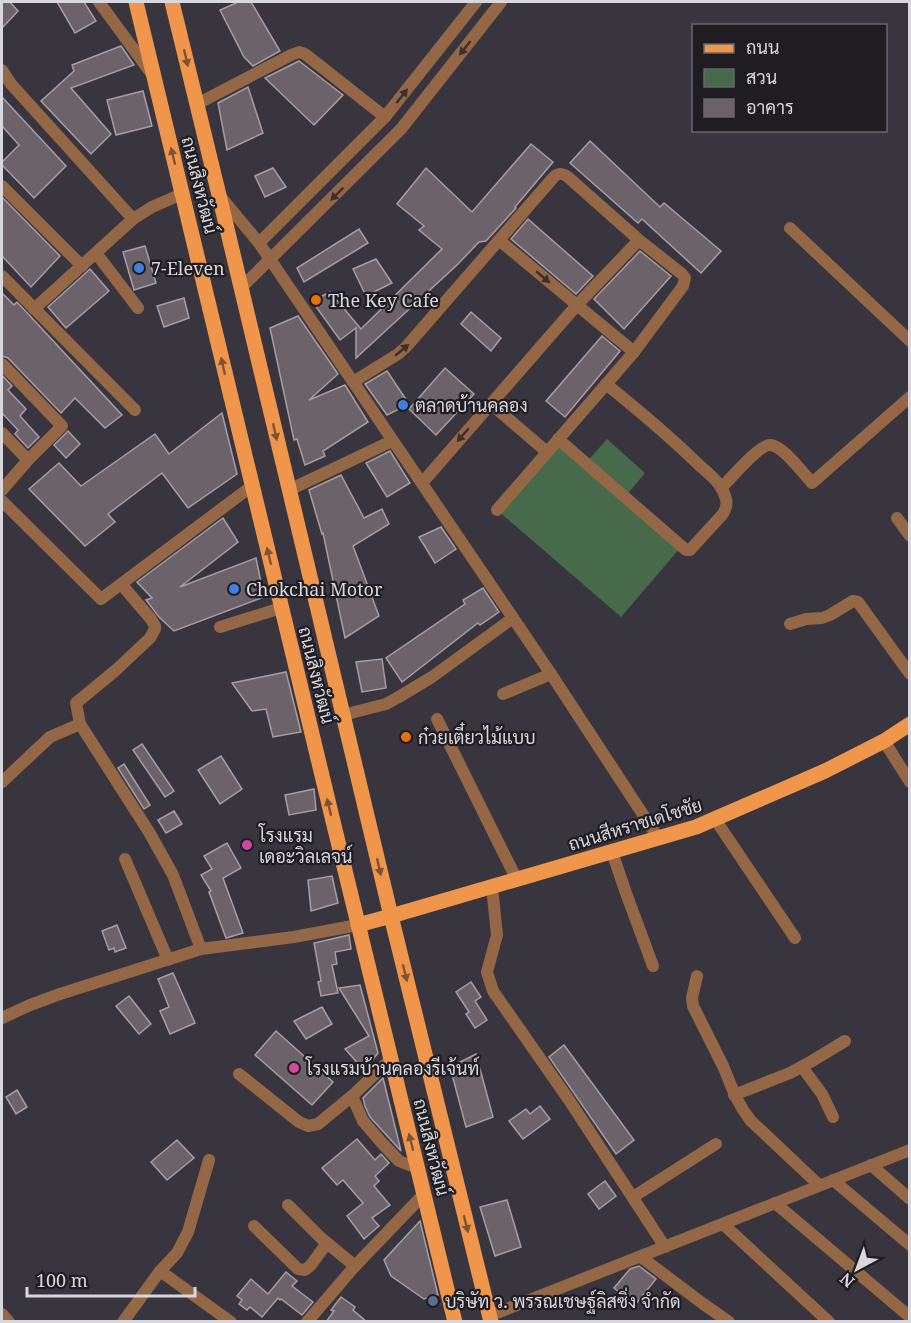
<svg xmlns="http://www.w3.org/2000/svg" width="911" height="1323" font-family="'Noto Serif',Sarabun,serif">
  <rect width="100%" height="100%" fill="#38353f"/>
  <polygon fill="#476a4b" points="558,439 586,463 607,439 645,473 625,497 681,547 621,617 497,510"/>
  <g fill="#6c6269" stroke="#a89da5" stroke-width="1.5">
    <polygon points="2,2 10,2 18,11 2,28"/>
    <polygon points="57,2 84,2 96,21 75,33"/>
    <polygon points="238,2 251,2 280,51 253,66 244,57 220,10"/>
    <polygon points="121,46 134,65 71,88 111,134 91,154 41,101 74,71 72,65"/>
    <polygon points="299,61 343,95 314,125 265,78"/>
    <polygon points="248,87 263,133 227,150 218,103"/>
    <polygon points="143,91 152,126 116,135 107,100"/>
    <polygon points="2,97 66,166 34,198 2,165 2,162 19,145 2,126"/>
    <polygon points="590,141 660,207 664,203 721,251 701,273 642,219 638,223 570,163"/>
    <polygon points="531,144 553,162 515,207 516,208 486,241 479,242 457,265 356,358 356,328 340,340 312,301 330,292 361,329 442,249 419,230 424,226 397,204 426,168 472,212"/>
    <polygon points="273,168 286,187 265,197 255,176"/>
    <polygon points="2,197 60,256 31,287 2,256"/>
    <polygon points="528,219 593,276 576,294 511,239"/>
    <polygon points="359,229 368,243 304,282 297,268"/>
    <polygon points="145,246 156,283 134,290 123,252"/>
    <polygon points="640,251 671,276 624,329 594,299"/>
    <polygon points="376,259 392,283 366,296 353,269"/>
    <polygon points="90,269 109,291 66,328 48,307"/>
    <polygon points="2,293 14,305 17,302 31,317 122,415 105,428 75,398 61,413 8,358 2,356"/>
    <polygon points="184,298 189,318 164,327 157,306"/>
    <polygon points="471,312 501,338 491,351 461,324"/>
    <polygon points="298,316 338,374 309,400 345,385 368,422 323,451 325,456 305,465 297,439 294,440 270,328"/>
    <polygon points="602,336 620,351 565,417 546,401"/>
    <polygon points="445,368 474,394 436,435 409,409"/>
    <polygon points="387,371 409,404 387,415 365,384"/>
    <polygon points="2,375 12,386 8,390 26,409 20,416 39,437 28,448 15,434 18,430 2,413"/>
    <polygon points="222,413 237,474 188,508 162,473 108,514 115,522 85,546 29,489 59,463 81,486 155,434 169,454"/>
    <polygon points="68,431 80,444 66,458 54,445"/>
    <polygon points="390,451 410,483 387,497 366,463"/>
    <polygon points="341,475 364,518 382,509 389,524 353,546 379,616 345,638 323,533 322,534 309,490"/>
    <polygon points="223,518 238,542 180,587 256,558 264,597 174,631 159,617 146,600 152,598 137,582"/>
    <polygon points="441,527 456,549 435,563 419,537"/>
    <polygon points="483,588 499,612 480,625 478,623 402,682 386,658 465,604 463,600"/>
    <polygon points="382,659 386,688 362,692 356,662"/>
    <polygon points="286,672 301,732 273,737 266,709 252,711 232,683"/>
    <polygon points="142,744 174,791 165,797 133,750"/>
    <polygon points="221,756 242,789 220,804 198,770"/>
    <polygon points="124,764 150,805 144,809 118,768"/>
    <polygon points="314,789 316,810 289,815 285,795"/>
    <polygon points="174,811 182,824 166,833 158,820"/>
    <polygon points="227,843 241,868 223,878 243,933 226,938 209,892 211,891 201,875 212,869 204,856"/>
    <polygon points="332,876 338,903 311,911 308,880"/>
    <polygon points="117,925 126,948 115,952 114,948 109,950 102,931"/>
    <polygon points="349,935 351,949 335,952 337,964 332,965 338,993 321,996 318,982 321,981 314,943"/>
    <polygon points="173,973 195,1023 170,1034 160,1011 169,1007 158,979"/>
    <polygon points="471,982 481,997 475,1001 487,1020 475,1028 466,1014 469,1012 456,992"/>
    <polygon points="360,985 378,1053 364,1070 345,1049 369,1036 339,988"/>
    <polygon points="129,996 151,1024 139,1034 116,1006"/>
    <polygon points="322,1007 332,1024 306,1039 294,1021"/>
    <polygon points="276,1031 333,1082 312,1105 255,1055"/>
    <polygon points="564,1045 634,1140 616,1154 549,1057"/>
    <polygon points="476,1054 493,1117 466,1127 450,1067"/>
    <polygon points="383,1078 401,1151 370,1117 365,1106 363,1098"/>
    <polygon points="17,1090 27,1107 16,1114 6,1097"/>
    <polygon points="540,1106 550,1119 523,1139 509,1121 526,1109 530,1114"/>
    <polygon points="357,1139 375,1160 381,1154 389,1163 375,1176 379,1181 374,1186 390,1205 372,1218 379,1226 364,1239 347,1216 363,1203 343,1180 337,1185 322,1168"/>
    <polygon points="177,1140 194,1158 167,1180 151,1162"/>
    <polygon points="605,1181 616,1196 599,1209 588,1194"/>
    <polygon points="507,1200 521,1247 495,1256 480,1207"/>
    <polygon points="420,1221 438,1295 424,1299 391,1276 384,1260"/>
    <polygon points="639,1266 656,1279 635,1305 614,1288 630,1269"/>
    <polygon points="286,1272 297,1281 292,1286 313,1302 302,1315 281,1299 280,1300 278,1298 262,1317 250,1307 247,1310 239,1304 242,1300 237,1296 251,1279 268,1294"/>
    <polygon points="341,1297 355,1307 353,1310 367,1322 326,1322 334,1311 331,1310"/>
  </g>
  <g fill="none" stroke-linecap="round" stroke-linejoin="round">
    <g stroke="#946846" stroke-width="12">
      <polyline points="2,70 11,84 133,219"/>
      <polyline points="197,104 291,55 299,52 305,54 385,117"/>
      <polyline points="2,186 82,266"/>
      <polyline points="790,228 910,341"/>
      <polyline points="96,253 138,308"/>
      <polyline points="2,276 135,410"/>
      <polyline points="34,309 133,219 152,207 182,194"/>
      <polyline points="634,352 577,305 639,240"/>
      <polyline points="2,364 62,426 28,460 2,490"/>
      <path d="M353 382 398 354 406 347 553 178C558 172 562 173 568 177L639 240 682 274 685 278 683 286 634 352 497 510"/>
      <polyline points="491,404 547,452"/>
      <polyline points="2,433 28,460"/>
      <path d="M558 439 686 550H690L722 515C729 506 727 499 722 489 717 479 705 471 697 463 668 435 637 409 606 384"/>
      <polyline points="422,483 577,305 499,240"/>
      <path d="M721 488C730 480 760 443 771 445 784 447 803 473 812 483L910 397"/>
      <polyline points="289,490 392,441"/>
      <polyline points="2,501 101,599 121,584"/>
      <polyline points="897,518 910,536"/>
      <polyline points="790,624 806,619 822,618 830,615 853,601 858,602 910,674"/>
      <polyline points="220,627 281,608"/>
      <polyline points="503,694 551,674"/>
      <polyline points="343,715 386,704 397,698 432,677 513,618"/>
      <polyline points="437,719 517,880"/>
      <polyline points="884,741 910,782"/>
      <polyline points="2,782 50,737 80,724"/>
      <polyline points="715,819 795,938"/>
      <polyline points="612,852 626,893 653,966"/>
      <polyline points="125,859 168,960"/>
      <polyline points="492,887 497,935 487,972 493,991 569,1100 665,1247"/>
      <polyline points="201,949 173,875 149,832 80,724 76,703 116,670 150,638 155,629 155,626 151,619 121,584 252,486"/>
      <path d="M697 976 692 998 693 1006C703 1026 713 1046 723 1066 732 1087 736 1102 751 1121L819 1185"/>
      <polyline points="2,1018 30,1005 60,994 201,949 294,937 358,925"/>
      <polyline points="802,1067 822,1094 833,1117"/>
      <polyline points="239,1074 299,1122 308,1126 318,1124 352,1096 391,1059"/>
      <polyline points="734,1095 790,1073 812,1061 845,1041"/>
      <polyline points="352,1096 363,1121 381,1142 399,1161 417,1168"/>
      <polyline points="871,1165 910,1199"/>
      <polyline points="833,1180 910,1245"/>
      <polyline points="633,1197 716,1144"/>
      <polyline points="775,1203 910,1317"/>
      <polyline points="288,1205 321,1238 355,1266"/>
      <polyline points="723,1224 829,1322"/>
      <polyline points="254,1226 298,1269 305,1270 311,1265 327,1243"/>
      <polyline points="641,1257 702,1303 729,1322"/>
      <polyline points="160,1271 177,1253 188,1232 209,1160"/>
      <polyline points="2,1314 9,1322"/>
      <polyline points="489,1316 910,1150"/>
      <polyline points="123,1322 160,1271 231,1322"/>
      <polyline points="307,1322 355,1266 424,1194"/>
    </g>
    <g stroke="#946846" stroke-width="12">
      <polyline points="99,2 151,73"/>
      <polyline points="220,196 259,243 551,674 659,839"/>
      <polyline points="259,243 385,117 476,2"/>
      <polyline points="241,288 401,129 501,2"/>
    </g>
    <g stroke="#ef964a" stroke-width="15">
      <polyline points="136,2 332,817 455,1322"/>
      <polyline points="172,2 219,195 391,916 491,1322"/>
      <polyline points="358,925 391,916 696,827 825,771 884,741 910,724"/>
    </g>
  </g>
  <defs><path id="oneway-solid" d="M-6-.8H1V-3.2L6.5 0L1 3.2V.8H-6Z" transform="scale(1.5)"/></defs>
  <g fill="#3c302b">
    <use href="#oneway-solid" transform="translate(465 48) rotate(128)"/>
    <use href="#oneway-solid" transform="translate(402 96) rotate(-52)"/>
    <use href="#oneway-solid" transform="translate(337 194) rotate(135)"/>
    <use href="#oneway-solid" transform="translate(543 277) rotate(40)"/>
    <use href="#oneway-solid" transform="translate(402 350) rotate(-40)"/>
    <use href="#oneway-solid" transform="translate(463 435) rotate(131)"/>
  </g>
  <g fill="#7d5334">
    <use href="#oneway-solid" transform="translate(186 58) rotate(77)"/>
    <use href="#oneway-solid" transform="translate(173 156) rotate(-104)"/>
    <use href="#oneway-solid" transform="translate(223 366) rotate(-103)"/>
    <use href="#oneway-solid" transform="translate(275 432) rotate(77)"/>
    <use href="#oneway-solid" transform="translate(269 556) rotate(-103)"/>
    <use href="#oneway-solid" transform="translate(329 807) rotate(-104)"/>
    <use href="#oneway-solid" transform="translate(379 867) rotate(77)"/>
    <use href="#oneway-solid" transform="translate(405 973) rotate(76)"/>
    <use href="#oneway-solid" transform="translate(411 1142) rotate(-104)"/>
    <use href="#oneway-solid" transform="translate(466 1224) rotate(76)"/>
  </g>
  <g fill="#3f7fe0" stroke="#1f1d22" stroke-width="2">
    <circle cx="139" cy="268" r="6"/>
    <circle cx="403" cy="405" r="6"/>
    <circle cx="234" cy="589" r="6"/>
  </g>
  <g fill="#e8710a" stroke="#1f1d22" stroke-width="2">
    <circle cx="316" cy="300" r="6"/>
    <circle cx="406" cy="737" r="6"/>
  </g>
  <g fill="#d1479c" stroke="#1f1d22" stroke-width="2">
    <circle cx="247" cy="845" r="6"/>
    <circle cx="294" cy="1068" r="6"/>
  </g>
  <circle fill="#5c6f8a" stroke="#1f1d22" stroke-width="2" cx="433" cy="1301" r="6"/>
  <g text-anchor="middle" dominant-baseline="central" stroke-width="4.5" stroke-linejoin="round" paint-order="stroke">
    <g font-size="18" fill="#d8d7dd" stroke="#1f1d22">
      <text transform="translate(200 185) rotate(76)">ถนนสิงหวัฒน์</text>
      <text transform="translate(317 675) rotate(76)">ถนนสิงหวัฒน์</text>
      <text transform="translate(635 824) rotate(-17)">ถนนสีหราชเดโชชัย</text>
      <text transform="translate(432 1147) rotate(76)">ถนนสิงหวัฒน์</text>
    </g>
    <g font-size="18" fill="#d8d7dd" stroke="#1f1d22" text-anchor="start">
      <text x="151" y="268">7-Eleven</text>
      <text x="328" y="300">The Key Cafe</text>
      <text x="415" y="405">ตลาดบ้านคลอง</text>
      <text x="246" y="589">Chokchai Motor</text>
      <text x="418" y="737">ก๋วยเตี๋ยวไม้แบบ</text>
      <text x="259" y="835">โรงแรม<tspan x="259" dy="21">เดอะวิลเลจน์</tspan></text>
      <text x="306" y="1068">โรงแรมบ้านคลองรีเจ้นท์</text>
      <text x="445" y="1301">บริษัท ว. พรรณเชษฐ์ลิสซิ่ง จำกัด</text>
    </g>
  </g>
  <rect width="911" height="1323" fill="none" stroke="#d8d7dd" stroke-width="6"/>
  <rect x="692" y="24" width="195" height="108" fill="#1f1d22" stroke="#69676d" stroke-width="1.5"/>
  <rect x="704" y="44" width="30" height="9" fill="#ef964a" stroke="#69676d" stroke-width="1.5"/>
  <text x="746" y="54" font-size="18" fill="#d8d7dd">ถนน</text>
  <rect x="704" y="69" width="30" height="18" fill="#476a4b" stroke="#69676d" stroke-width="1.5"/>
  <text x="746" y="84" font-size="18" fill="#d8d7dd">สวน</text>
  <rect x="704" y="99" width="30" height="18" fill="#6c6269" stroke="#69676d" stroke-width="1.5"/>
  <text x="746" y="114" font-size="18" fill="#d8d7dd">อาคาร</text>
  <g transform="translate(857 1269) rotate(221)" stroke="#1f1d22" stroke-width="4.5" paint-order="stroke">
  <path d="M0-4.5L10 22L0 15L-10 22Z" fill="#d8d7dd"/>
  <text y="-9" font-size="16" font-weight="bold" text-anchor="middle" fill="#d8d7dd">N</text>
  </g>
  <path d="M27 1287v9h168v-9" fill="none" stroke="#d8d7dd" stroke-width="3"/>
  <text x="36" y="1287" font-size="18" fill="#d8d7dd" stroke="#1f1d22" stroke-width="4.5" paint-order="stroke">100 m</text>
</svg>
